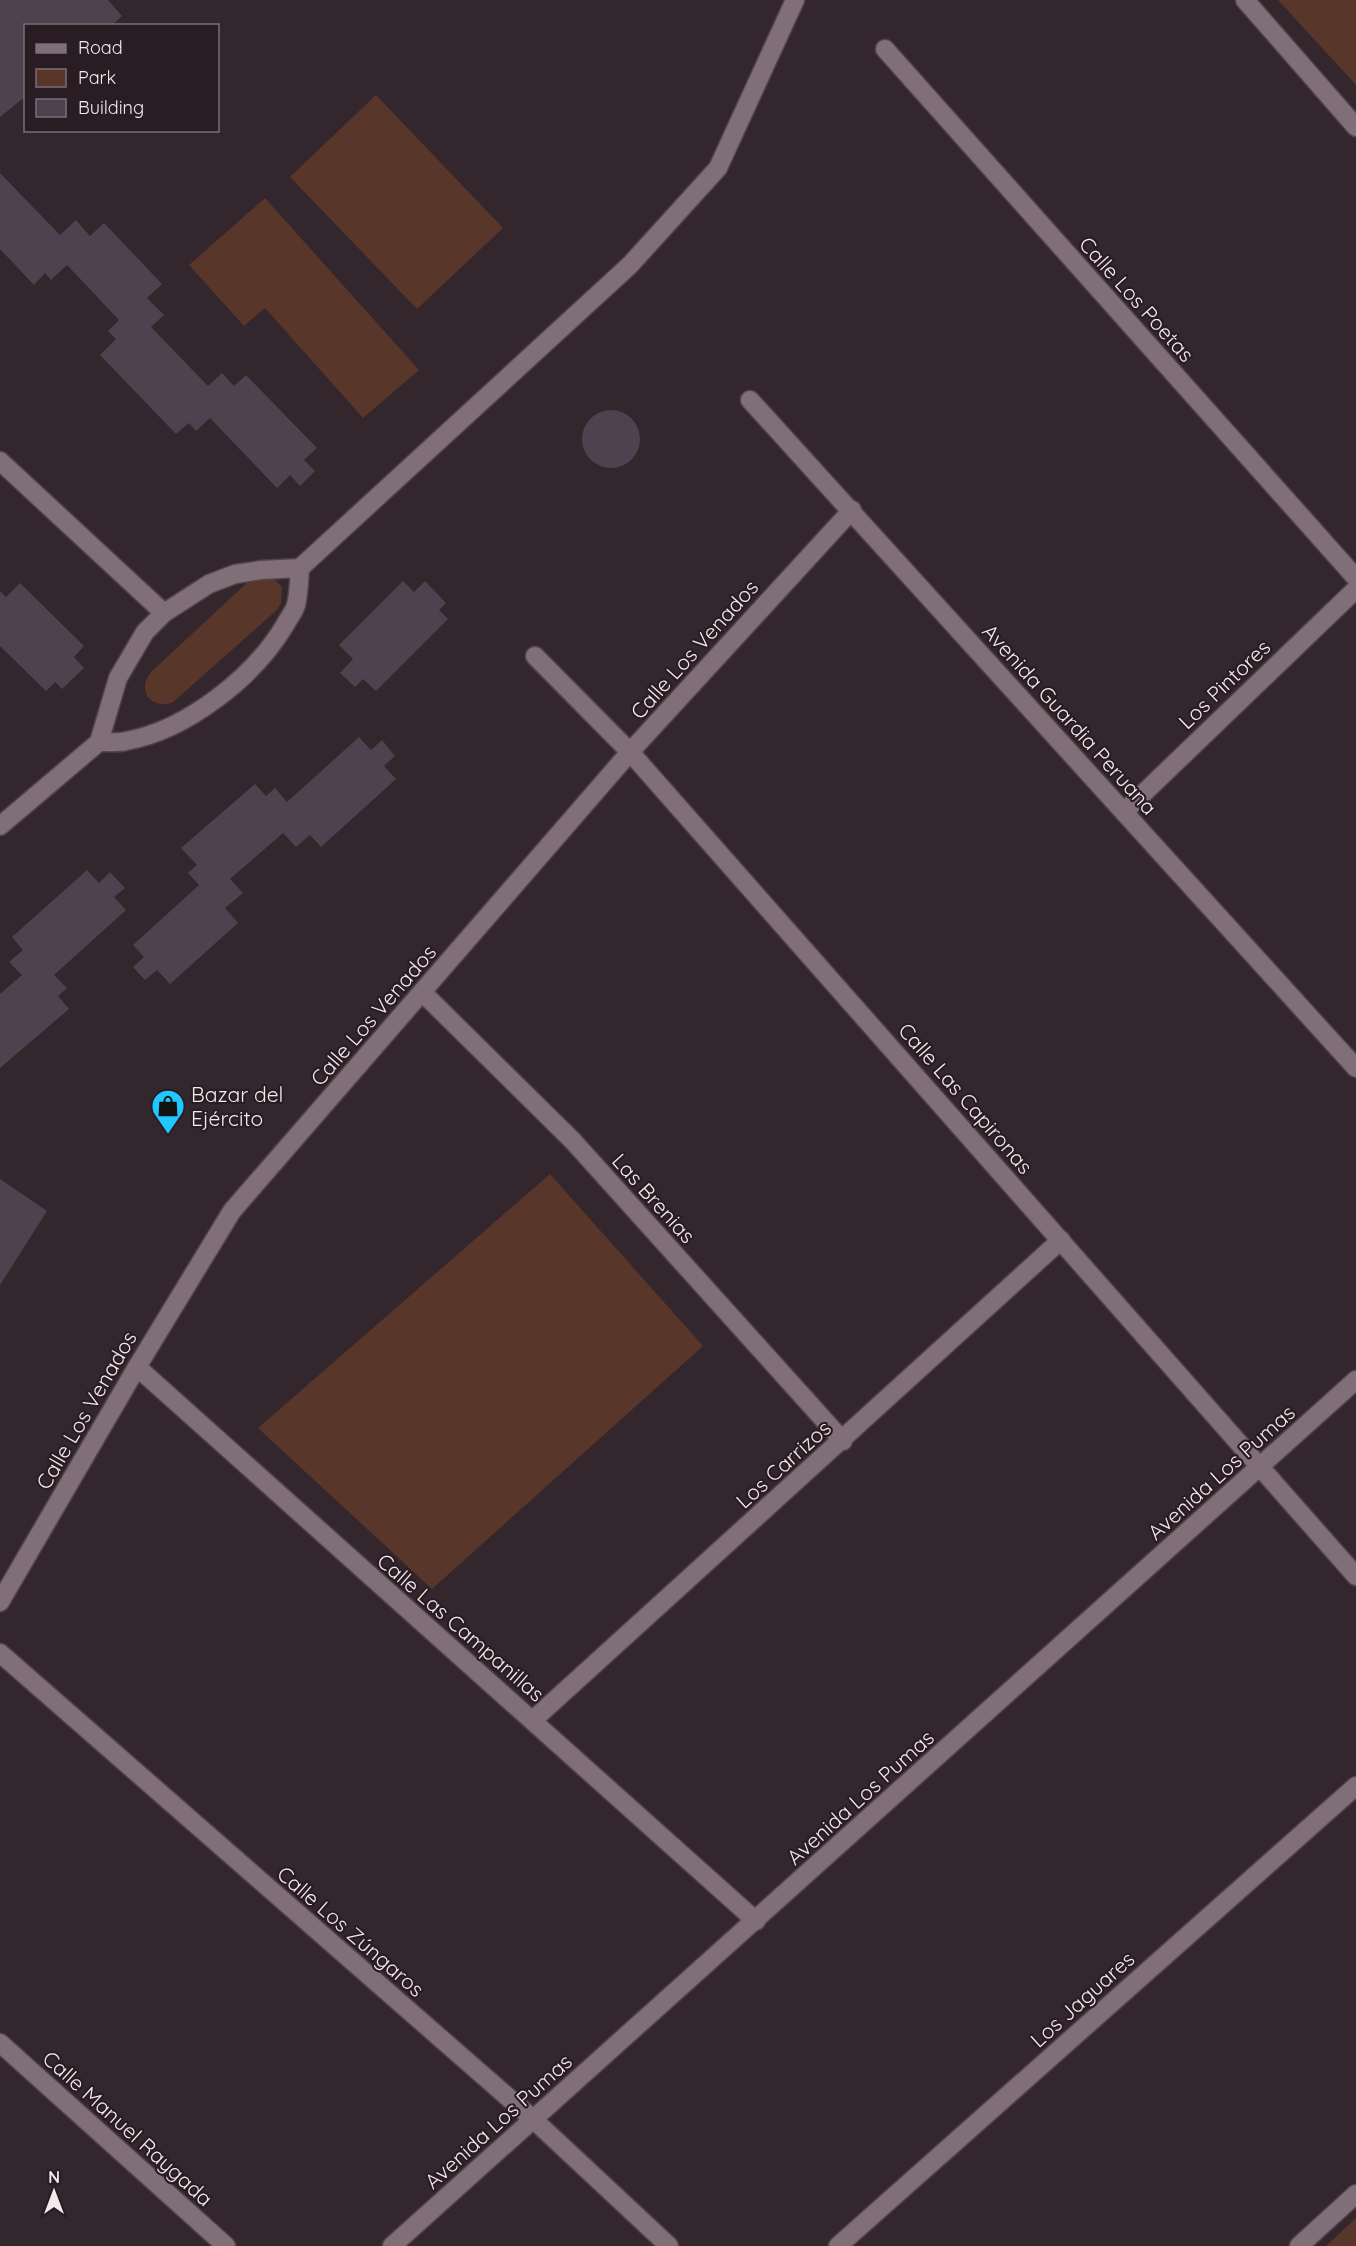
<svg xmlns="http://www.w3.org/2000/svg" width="1356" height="2246" font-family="Quicksand,sans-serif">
  <rect width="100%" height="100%" fill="#34262d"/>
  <g fill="#58362a">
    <polygon points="1278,0 1356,0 1356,85"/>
    <polygon points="376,95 503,228 417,309 290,177"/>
    <polygon points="265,198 419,370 363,418 265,308 244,326 189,265"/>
    <path d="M271 576 282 587 281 603 277 610 172 703C149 709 136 689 152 671L249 581Z"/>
    <polygon points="550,1174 703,1346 432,1589 258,1428"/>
    <polygon points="1356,2218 1356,2246 1326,2246"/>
  </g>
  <g fill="#4d424e">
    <polygon points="0,0 108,0 122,16 111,26 26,26 26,96 0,117"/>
    <polygon points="0,173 60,235 76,220 90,236 104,223 162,284 147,298 164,315 151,327 208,386 222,373 234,386 246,375 317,448 304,460 315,471 300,486 290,475 277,488 210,418 196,431 189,423 176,434 100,355 116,339 108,331 119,320 67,265 51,280 45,273 34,285 0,249"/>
    <circle cx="611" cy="439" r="29"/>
    <polygon points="403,581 414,592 425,581 446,603 439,610 448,619 376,691 363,679 355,687 340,673 353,659 339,645"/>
    <polygon points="20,583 84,646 74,657 84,668 62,689 55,682 46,691 0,646 0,591 6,597"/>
    <polygon points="359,737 371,750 382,740 395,756 384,766 396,779 321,847 310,835 296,847 283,833 230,879 243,893 225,908 238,923 170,984 157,970 145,980 133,967 144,957 133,945 199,885 188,873 197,865 181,848 255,784 266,796 275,788 287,802"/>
    <polygon points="87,870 99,883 110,872 125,888 114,897 126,910 54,975 67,988 58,996 69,1009 0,1068 0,994 22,975 9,962 23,950 12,937"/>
    <polygon points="0,1179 47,1211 0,1285"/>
  </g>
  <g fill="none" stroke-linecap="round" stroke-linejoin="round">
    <g stroke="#504449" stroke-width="21">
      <g id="street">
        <polyline points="1245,0 1356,127"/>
        <polyline points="885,49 1356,578"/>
        <polyline points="750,400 1356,1068"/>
        <polyline points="0,461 164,613"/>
        <polyline points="535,656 630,752 1356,1576"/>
        <path d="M99 742C107 742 118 743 126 741 187 730 254 677 285 625 288 619 294 612 296 605 299 593 299 580 300 568"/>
        <polyline points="1124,812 1356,589"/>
        <polyline points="0,826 99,742 118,678 145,632 164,613 209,584 235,574 261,570 300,568 630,265 718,168 795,0"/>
        <polyline points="423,993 573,1141 843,1441"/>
        <polyline points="137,1367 756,1921"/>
        <polyline points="0,1602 137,1367 232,1211 630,752 852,510"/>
        <polyline points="0,1653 534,2120 669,2246"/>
        <polyline points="533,1720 1061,1240"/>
        <polyline points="0,2043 226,2246"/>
        <polyline points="838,2246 1356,1786"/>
        <polyline points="1299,2246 1356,2194"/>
      </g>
    </g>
    <g stroke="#504449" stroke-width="21">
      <polyline id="secondary" points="392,2246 1356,1380"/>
    </g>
    <use href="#street" stroke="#806f77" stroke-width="18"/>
    <use href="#secondary" stroke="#806f77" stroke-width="18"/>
  </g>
  <defs>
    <g id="shop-pin" transform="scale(1.725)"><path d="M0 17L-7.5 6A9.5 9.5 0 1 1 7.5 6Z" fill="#20c9fd" stroke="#2a1c23"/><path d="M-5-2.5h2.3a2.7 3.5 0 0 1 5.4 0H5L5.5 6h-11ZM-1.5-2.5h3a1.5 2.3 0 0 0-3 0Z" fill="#111"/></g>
  </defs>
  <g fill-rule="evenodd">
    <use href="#shop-pin" x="168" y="1106"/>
  </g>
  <g text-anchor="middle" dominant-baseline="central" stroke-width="4.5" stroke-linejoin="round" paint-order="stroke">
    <g font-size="21" fill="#f4eaee" stroke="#2a1c23">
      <text transform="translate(1137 299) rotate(48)">Calle Los Poetas</text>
      <text transform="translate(694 649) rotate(-48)">Calle Los Venados</text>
      <text transform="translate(1224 684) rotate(-44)">Los Pintores</text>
      <text transform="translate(1070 719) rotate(48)">Avenida Guardia Peruana</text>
      <text transform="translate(373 1015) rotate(-49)">Calle Los Venados</text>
      <text transform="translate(966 1098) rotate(49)">Calle Las Capironas</text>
      <text transform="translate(654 1198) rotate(48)">Las Brenias</text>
      <text transform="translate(86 1410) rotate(-60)">Calle Los Venados</text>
      <text transform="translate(783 1464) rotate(-42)">Los Carrizos</text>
      <text transform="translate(1221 1472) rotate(-42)">Avenida Los Pumas</text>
      <text transform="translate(461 1627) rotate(41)">Calle Las Campanillas</text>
      <text transform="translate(860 1797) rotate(-42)">Avenida Los Pumas</text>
      <text transform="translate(351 1931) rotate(41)">Calle Los Zúngaros</text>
      <text transform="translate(1082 1999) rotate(-42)">Los Jaguares</text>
      <text transform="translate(498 2121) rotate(-42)">Avenida Los Pumas</text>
      <text transform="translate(128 2128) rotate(42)">Calle Manuel Raygada</text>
    </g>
    <g font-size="21" fill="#f4eaee" stroke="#2a1c23" text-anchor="start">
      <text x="191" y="1094">Bazar del<tspan x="191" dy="24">Ejército</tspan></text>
    </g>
  </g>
  <rect x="24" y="24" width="195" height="108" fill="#2a1c23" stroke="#7b6e74" stroke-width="1.5"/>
  <rect x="36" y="44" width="30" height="9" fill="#806f77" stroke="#7b6e74" stroke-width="1.5"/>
  <text x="78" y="54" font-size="18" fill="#f4eaee">Road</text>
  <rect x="36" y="69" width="30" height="18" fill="#58362a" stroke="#7b6e74" stroke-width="1.5"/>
  <text x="78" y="84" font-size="18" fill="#f4eaee">Park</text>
  <rect x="36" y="99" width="30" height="18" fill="#4d424e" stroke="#7b6e74" stroke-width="1.5"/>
  <text x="78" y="114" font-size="18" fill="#f4eaee">Building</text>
  <g transform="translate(54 2192)" stroke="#2a1c23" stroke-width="4.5" paint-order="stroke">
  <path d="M0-4.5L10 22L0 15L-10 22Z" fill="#f4eaee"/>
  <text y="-9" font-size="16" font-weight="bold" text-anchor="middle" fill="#f4eaee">N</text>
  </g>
</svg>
